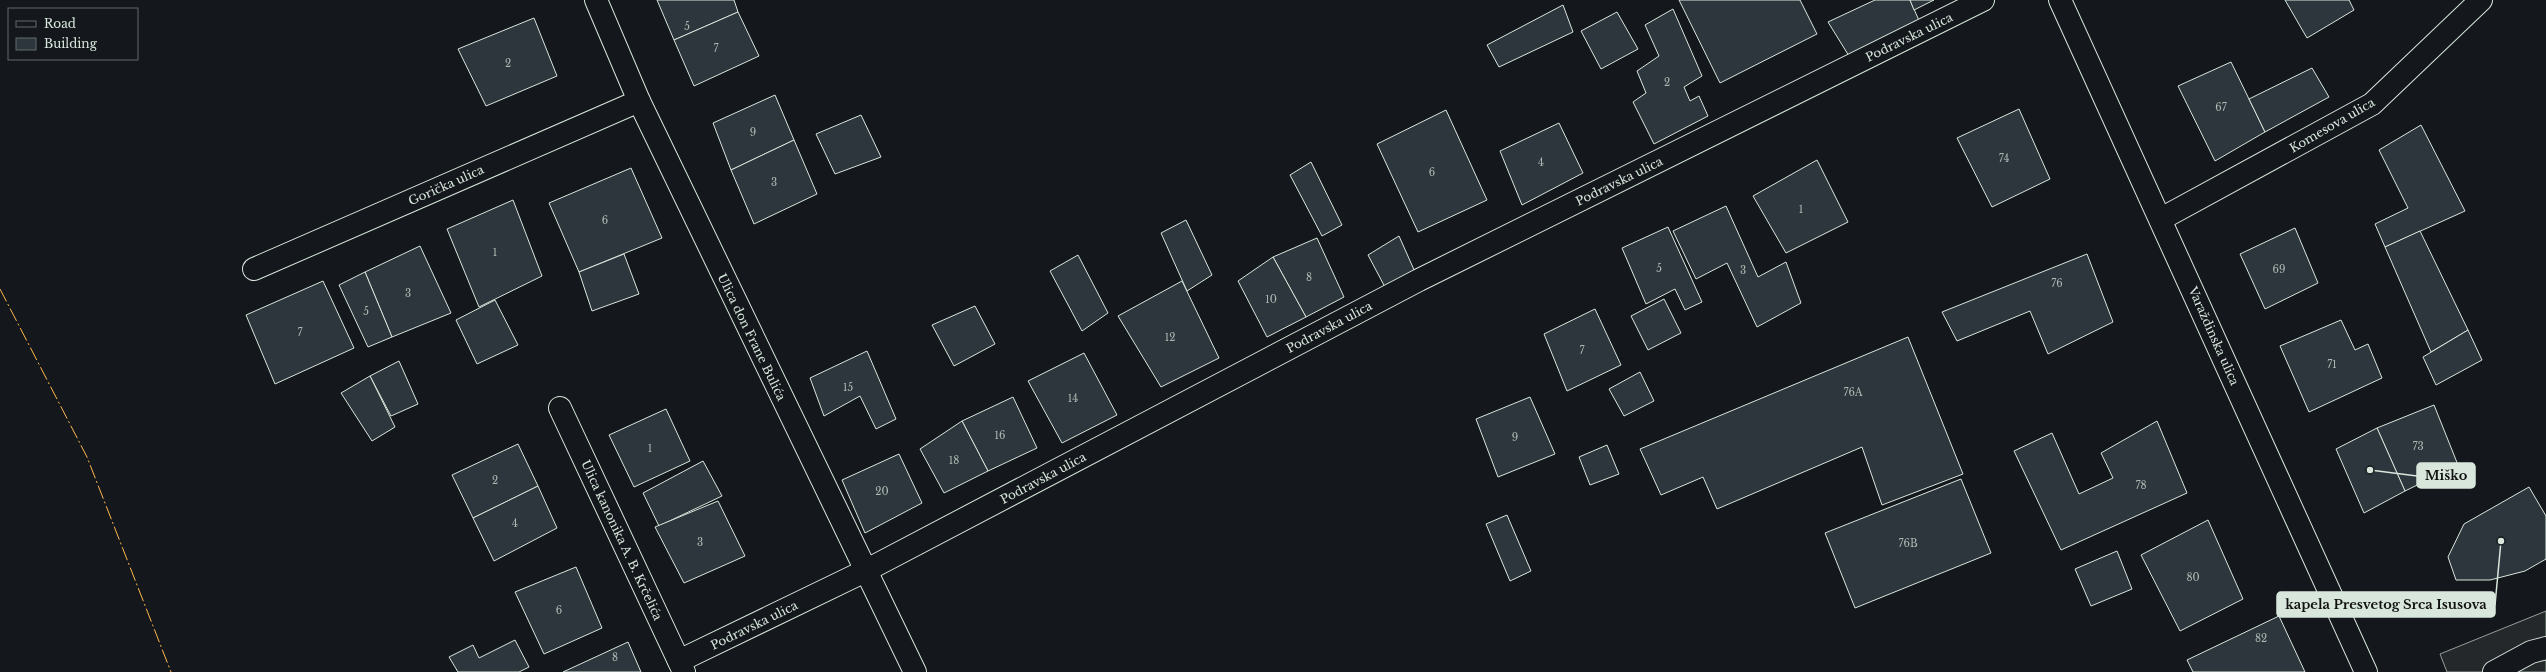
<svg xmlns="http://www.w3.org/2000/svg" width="2546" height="672" font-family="'Libre Baskerville',serif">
  <rect width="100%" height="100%" fill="#14181c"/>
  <polygon fill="#24282b" stroke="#939e99" points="2546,611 2546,672 2447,672 2440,654"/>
  <g fill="#2c363c" stroke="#d8e6dc">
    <polygon points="657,0 734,0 738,12 674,40"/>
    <polygon points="1679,0 1800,0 1817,34 1720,83"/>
    <polygon points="1875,0 1910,0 1921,25 1849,56 1828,22"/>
    <polygon points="1910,0 1934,0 1914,10"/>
    <polygon points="2285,0 2349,0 2354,10 2307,38"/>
    <polygon points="1563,5 1573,32 1499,67 1487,45"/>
    <polygon points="1673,9 1702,76 1684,87 1690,101 1699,96 1708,116 1654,144 1633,102 1646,93 1637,71 1659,56 1645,25"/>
    <polygon points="738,12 759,56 694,86 674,40"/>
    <polygon points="1617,12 1638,49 1601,69 1581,31"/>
    <polygon points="534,18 557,76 486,106 458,49"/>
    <polygon points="2231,62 2265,132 2215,161 2178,86"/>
    <polygon points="2312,68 2329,97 2265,132 2249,99"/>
    <polygon points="775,95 794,140 731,170 713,123"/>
    <polygon points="2019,109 2050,179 1992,207 1957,138"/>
    <polygon points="1446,110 1487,200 1418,232 1377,144"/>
    <polygon points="861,115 881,157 835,174 816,134"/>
    <polygon points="1559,123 1583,173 1522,205 1500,151"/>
    <polygon points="2421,125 2465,211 2385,247 2375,224 2408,208 2379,150"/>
    <polygon points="794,140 817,194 754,224 731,170"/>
    <polygon points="1817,160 1848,222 1786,253 1753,196"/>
    <polygon points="1311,162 1342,225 1322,236 1290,175"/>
    <polygon points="631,168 662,238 579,272 549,203"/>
    <polygon points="513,200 542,276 479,307 447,229"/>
    <polygon points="1726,206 1758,277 1786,262 1801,303 1757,327 1727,263 1696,279 1673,231"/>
    <polygon points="1186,220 1212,275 1187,291 1161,233"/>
    <polygon points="1668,227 1702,302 1685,310 1675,289 1646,304 1622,248"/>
    <polygon points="2295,228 2318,283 2265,309 2240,254"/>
    <polygon points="2420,231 2468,330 2431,352 2385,247"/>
    <polygon points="1399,236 1415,272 1386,289 1368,255"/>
    <polygon points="1317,238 1344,297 1306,317 1273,257"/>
    <polygon points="420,246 451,313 392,337 365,272"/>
    <polygon points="624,254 639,294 592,311 579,272"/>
    <polygon points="2087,254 2113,322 2048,354 2030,311 1957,341 1942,312"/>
    <polygon points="1078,255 1108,313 1082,331 1050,271"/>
    <polygon points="1273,257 1306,317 1267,337 1238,281"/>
    <polygon points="365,272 392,337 368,347 339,285"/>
    <polygon points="323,281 354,348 275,384 246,315"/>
    <polygon points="1182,281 1219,358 1161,387 1118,316"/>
    <polygon points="1664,299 1681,333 1648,350 1631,316"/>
    <polygon points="495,300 518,345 477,364 456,320"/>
    <polygon points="975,306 995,344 954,366 932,325"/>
    <polygon points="1595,309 1621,365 1567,391 1544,334"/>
    <polygon points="2341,320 2355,350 2368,344 2382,378 2309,412 2280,346"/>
    <polygon points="2468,330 2482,360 2436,385 2423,357"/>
    <polygon points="1908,337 1963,474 1882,505 1862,447 1717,509 1703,477 1661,495 1640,449"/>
    <polygon points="867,351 896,419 876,429 860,396 824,416 810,378"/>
    <polygon points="1084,353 1117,415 1062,443 1028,381"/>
    <polygon points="399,361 418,404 391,416 370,376"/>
    <polygon points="1640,372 1654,401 1624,416 1609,389"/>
    <polygon points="370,376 395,427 372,441 341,393"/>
    <polygon points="1013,397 1037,448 988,471 962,421"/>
    <polygon points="1530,397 1555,454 1498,477 1476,419"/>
    <polygon points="2434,405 2458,465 2405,491 2377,428"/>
    <polygon points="666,409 690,461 634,487 609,435"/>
    <polygon points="962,421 988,471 944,493 920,449"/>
    <polygon points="2157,421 2187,493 2061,550 2014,451 2052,433 2079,494 2113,478 2101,453"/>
    <polygon points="2377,428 2405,491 2364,513 2336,449"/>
    <polygon points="518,444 538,486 473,518 452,475"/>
    <polygon points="1607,445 1619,474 1590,485 1579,457"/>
    <polygon points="899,454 922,503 865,533 842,480"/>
    <polygon points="703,461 722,496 659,526 643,493"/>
    <polygon points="1961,479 1991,553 1855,608 1825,533"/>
    <polygon points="538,486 557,528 494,561 473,518"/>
    <polygon points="2529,487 2546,516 2546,559 2525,571 2490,580 2456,580 2448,557 2464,524"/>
    <polygon points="718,501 745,556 684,583 655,527"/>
    <polygon points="1507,515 1531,571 1510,581 1486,524"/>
    <polygon points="2208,520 2243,599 2180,631 2141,555"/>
    <polygon points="2117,551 2132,589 2091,606 2075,569"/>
    <polygon points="576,567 602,628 544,654 515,592"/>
    <polygon points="2279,616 2305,672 2193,672 2187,660"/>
    <polygon points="515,640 529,667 519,672 458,672 449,657 473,645 479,658"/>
    <polygon points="628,642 641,672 563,672"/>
  </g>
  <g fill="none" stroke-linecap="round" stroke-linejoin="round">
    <g stroke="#d8e6dc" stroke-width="24">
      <g id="minor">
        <polyline points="596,0 639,101 915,672"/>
        <polyline points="2161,219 2372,104 2481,0"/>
        <polyline points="254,269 639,101"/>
        <polyline points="560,408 684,672"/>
        <polyline points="679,661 865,571 1419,280 1983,0"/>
        <polyline points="2494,672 2531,652 2546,648"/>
      </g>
    </g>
    <g stroke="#d8e6dc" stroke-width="24">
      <polyline id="major" points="2060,0 2366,672"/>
    </g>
    <use href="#minor" stroke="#14181c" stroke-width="22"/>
    <use href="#major" stroke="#14181c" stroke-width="22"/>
    <polyline stroke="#ffb74d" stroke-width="1" stroke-dasharray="14 3 2 3" stroke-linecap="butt" points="0,289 87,457 171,672"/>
  </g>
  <g text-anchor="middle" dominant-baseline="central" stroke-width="3" stroke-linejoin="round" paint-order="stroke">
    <g font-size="10" fill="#adbab4">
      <text x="687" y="26">5</text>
      <text x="716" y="48">7</text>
      <text x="508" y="63">2</text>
      <text x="1667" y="82">2</text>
      <text x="2221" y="107">67</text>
      <text x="753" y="132">9</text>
      <text x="2004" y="158">74</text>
      <text x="1541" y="162">4</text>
      <text x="1432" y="172">6</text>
      <text x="774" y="182">3</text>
      <text x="1801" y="209">1</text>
      <text x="605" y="220">6</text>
      <text x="495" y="252">1</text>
      <text x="1659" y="268">5</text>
      <text x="2279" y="269">69</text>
      <text x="1743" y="270">3</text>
      <text x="1309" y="277">8</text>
      <text x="2057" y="283">76</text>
      <text x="408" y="293">3</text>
      <text x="1271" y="299">10</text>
      <text x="366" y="311">5</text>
      <text x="300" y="332">7</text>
      <text x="1170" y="337">12</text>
      <text x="1582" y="350">7</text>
      <text x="2332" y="364">71</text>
      <text x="848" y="387">15</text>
      <text x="1853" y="392">76A</text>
      <text x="1073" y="398">14</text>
      <text x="1000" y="435">16</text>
      <text x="1515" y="437">9</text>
      <text x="2418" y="446">73</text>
      <text x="650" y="448">1</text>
      <text x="954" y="460">18</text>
      <text x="495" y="480">2</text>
      <text x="2141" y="485">78</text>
      <text x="882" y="491">20</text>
      <text x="515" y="523">4</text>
      <text x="700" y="542">3</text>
      <text x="1908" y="543">76B</text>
      <text x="2193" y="577">80</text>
      <text x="559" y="610">6</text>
      <text x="2261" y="638">82</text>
      <text x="615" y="657">8</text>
    </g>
    <g font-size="12" fill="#d8e6dc" stroke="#14181c">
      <text transform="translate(1909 37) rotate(-26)">Podravska ulica</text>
      <text transform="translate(2332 125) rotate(-30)">Komesova ulica</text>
      <text transform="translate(1619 181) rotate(-26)">Podravska ulica</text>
      <text transform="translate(446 185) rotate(-24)">Gorička ulica</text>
      <text transform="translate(1329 327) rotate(-28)">Podravska ulica</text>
      <text transform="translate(2214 336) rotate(66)">Varaždinska ulica</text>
      <text transform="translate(752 337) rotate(64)">Ulica don Frane Bulića</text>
      <text transform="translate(1043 478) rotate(-28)">Podravska ulica</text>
      <text transform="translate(622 540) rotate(65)">Ulica kanonika A. B. Krčelića</text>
      <text transform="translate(754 625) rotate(-26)">Podravska ulica</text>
    </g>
  </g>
  <path fill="none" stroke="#d8e6dc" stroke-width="1.5" d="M2370 470L2417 476M2501 541L2495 605"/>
  <g fill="#d8e6dc" stroke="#14181c" stroke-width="1.5">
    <circle cx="2370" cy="470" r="4"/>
    <circle cx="2501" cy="541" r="4"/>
  </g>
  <g fill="#d8e6dc" stroke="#d8e6dc" stroke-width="1.5">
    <rect x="2417" y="463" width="58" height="25" rx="4"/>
    <rect x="2277" y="592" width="218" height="25" rx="4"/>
  </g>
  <g font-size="13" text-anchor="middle" font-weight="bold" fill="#111">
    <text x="2446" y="480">Miško</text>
    <text x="2386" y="609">kapela Presvetog Srca Isusova</text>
  </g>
  <rect x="8" y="8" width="130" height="52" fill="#14181c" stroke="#626a69"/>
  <rect x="16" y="21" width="20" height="6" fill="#14181c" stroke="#626a69"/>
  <text x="44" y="28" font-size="12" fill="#d8e6dc">Road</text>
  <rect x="16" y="38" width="20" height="12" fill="#2c363c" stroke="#626a69"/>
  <text x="44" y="48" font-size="12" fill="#d8e6dc">Building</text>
</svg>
